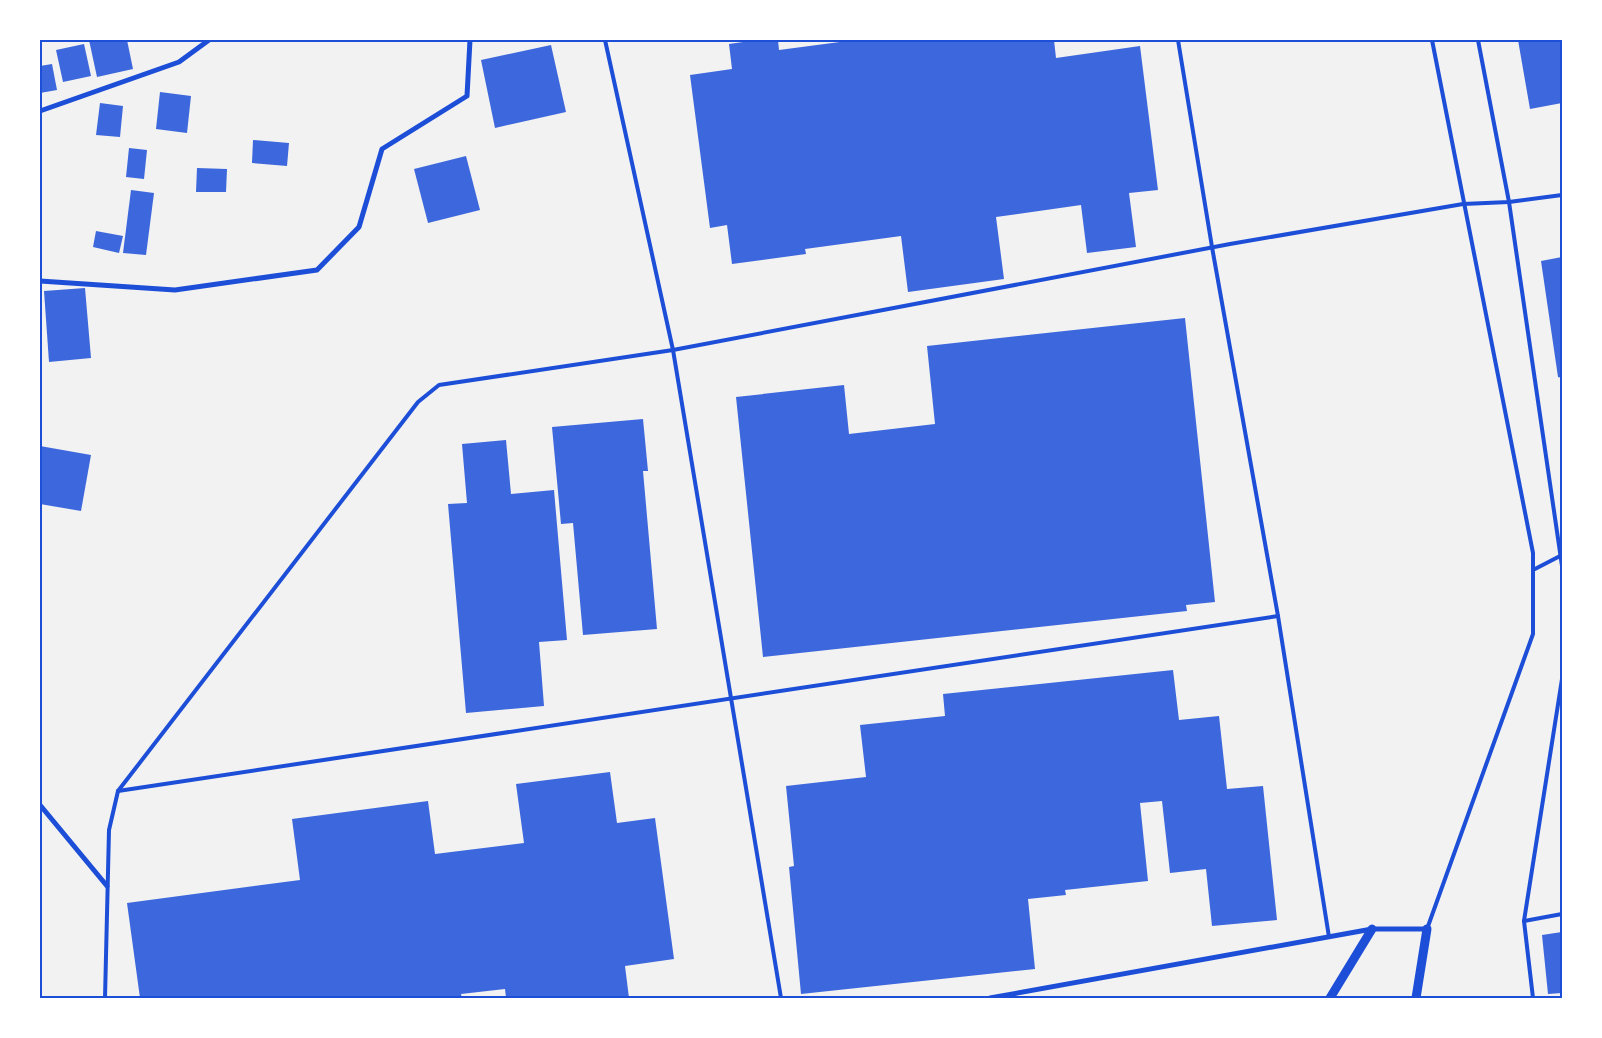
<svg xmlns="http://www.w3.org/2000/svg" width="1602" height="1038" font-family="Rubik,sans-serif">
  <rect width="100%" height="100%" fill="#f2f2f2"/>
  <g fill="#3d67dc">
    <polygon points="89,40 127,40 133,69 97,77"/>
    <polygon points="757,40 778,40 779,50 855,40 1054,40 1056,58 1140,46 1158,190 1129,193 1136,247 1087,253 1081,205 996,217 1004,279 908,292 901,236 805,249 806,254 732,264 727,225 710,228 690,75 732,69 729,44"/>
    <polygon points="1518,40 1562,40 1562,103 1530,109"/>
    <polygon points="84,44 91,76 63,82 56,50"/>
    <polygon points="551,45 566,112 495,128 481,60"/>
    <polygon points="52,64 57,90 40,93 40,66"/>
    <polygon points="160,92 191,96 187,133 156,129"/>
    <polygon points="100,103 123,106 120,137 96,135"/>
    <polygon points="253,140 289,143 287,166 252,163"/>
    <polygon points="129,148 147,150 144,179 126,177"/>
    <polygon points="466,156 480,210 428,223 414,169"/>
    <polygon points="197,168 227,169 226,192 196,192"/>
    <polygon points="131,190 154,193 146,255 123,253"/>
    <polygon points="96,231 123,236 119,253 93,247"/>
    <polygon points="1562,257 1562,378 1558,377 1541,261"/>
    <polygon points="85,288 91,358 49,362 44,291"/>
    <polygon points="1185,318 1215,602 1186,605 1187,611 763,657 736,397 844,385 849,434 935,424 927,346"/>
    <polygon points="643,419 648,471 643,471 657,629 583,635 573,523 561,524 552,427"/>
    <polygon points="506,440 511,494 554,490 567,640 539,642 544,706 466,713 448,504 467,503 462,444"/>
    <polygon points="40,446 91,455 81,511 40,504"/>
    <polygon points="1173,670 1179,720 1219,716 1227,789 1263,786 1277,920 1212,926 1206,869 1170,873 1162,801 1140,803 1148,881 1065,890 1066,895 1028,899 1035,969 801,994 789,867 794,866 786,786 866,777 860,725 945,716 943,694"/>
    <polygon points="610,772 617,823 655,818 674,959 625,966 629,998 506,998 505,989 461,994 462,998 140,998 127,903 300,880 292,819 428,801 435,854 524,843 516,784"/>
    <polygon points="1562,932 1562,993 1548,994 1542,935"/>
  </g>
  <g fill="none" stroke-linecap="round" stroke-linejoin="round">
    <g stroke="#1d4ed8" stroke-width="4">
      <polyline points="605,40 673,350 781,998"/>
      <polyline points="1178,40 1212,247 1278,616 1329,937"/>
      <polyline points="1478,40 1509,202 1562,566"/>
      <polyline points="1533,570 1562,555"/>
      <polyline points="118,791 1278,616"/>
      <polyline points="1524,921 1562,914"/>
      <polyline points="1427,929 1533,634 1533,553 1432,40"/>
      <polyline points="105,998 109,830 118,791 418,402 439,385 673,350 1230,244 1463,204 1509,202 1562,195"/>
      <polyline points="1533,998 1524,921 1562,679"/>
    </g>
    <g stroke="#1d4ed8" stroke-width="5">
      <polyline points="40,111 179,62 209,40"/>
      <polyline points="40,281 175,290 317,270 359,227 382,149 467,96 470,40"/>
      <polyline points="40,805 107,886"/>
      <polyline points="990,998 1372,929 1427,929"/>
    </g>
    <g stroke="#1d4ed8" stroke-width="9">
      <polyline points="1330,998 1372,929"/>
      <polyline points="1416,998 1427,929"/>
    </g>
  </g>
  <rect width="1602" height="1038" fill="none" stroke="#ffffff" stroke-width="82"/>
  <rect x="41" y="41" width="1520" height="956" fill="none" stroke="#1d4ed8" stroke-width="2"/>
</svg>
